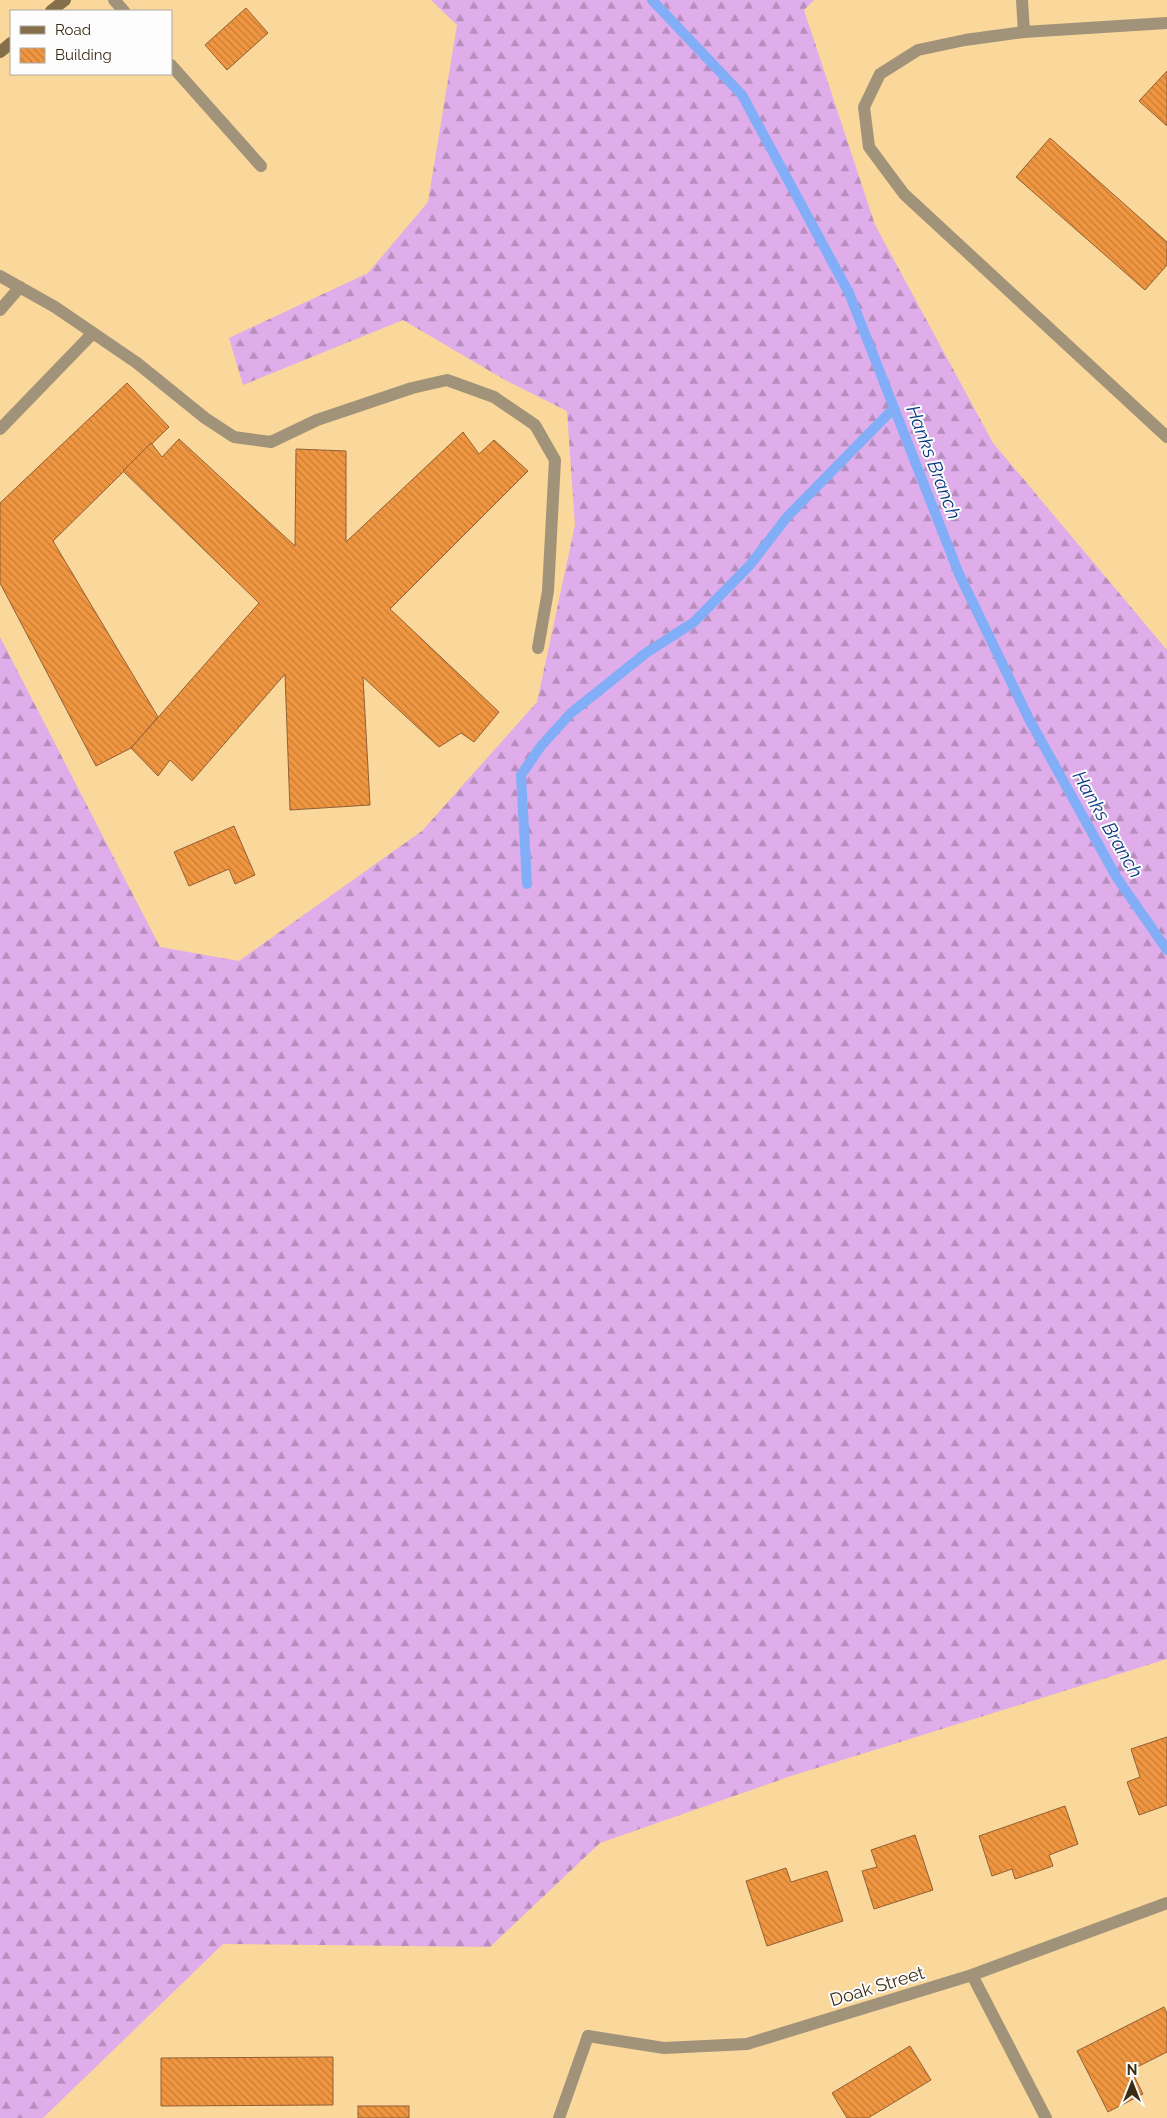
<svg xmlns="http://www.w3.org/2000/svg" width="1167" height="2118" font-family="Raleway,sans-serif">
  <defs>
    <pattern id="forest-firs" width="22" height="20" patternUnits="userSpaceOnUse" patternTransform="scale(1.25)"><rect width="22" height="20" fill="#dfadea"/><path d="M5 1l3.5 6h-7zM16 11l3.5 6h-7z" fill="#b68dbc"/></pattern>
    <pattern id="building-back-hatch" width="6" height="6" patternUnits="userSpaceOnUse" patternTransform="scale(1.25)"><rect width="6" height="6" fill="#f09641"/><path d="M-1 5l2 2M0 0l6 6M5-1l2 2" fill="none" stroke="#c47b35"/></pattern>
  </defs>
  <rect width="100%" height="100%" fill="#fad79b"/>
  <polygon fill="url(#forest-firs)" points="431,0 814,0 804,10 875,225 993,443 1167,650 1167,1659 791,1776 600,1843 490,1947 223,1944 43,2118 0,2118 0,637 160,947 239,961 422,831 537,702 575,525 567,411 505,380 403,320 243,385 229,338 368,273 428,202 457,25"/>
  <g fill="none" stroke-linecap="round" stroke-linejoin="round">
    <g stroke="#82aef7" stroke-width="10">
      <polyline points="652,0 742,95 849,293 959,574 1029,719 1117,878 1167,950"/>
      <polyline points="527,884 521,775 541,746 571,713 646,653 694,622 750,565 787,517 894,408"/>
    </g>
  </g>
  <g fill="url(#building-back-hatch)" stroke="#916036">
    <polygon points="246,8 268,33 227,70 205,45"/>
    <polygon points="1167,71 1167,126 1139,101"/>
    <polygon points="1050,138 1167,242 1167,265 1145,290 1016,177"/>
    <polygon points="127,383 169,427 53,541 158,717 131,748 96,766 0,583 0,503"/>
    <polygon points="463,432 479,454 494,440 528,471 390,609 499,712 474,742 461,733 439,747 363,677 370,805 290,810 285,674 192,781 170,760 158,776 131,748 259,603 123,471 151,443 162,457 179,439 295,546 296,449 346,451 346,542"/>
    <polygon points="234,826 255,875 235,884 229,869 189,886 174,852"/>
    <polygon points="1167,1737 1167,1805 1139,1815 1127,1782 1140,1777 1131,1749"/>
    <polygon points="1065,1806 1078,1844 1049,1855 1053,1866 1015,1879 1012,1869 992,1876 979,1836"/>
    <polygon points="915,1835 933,1890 874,1909 862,1871 877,1867 871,1850"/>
    <polygon points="786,1868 791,1882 827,1871 843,1921 767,1946 746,1881"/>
    <polygon points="1164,2007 1167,2013 1167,2052 1131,2070 1143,2094 1108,2112 1077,2051"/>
    <polygon points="910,2046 931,2080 868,2118 847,2118 832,2093"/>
    <polygon points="333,2057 333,2105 161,2106 161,2058"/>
    <rect x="358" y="2106" width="51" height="12"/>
  </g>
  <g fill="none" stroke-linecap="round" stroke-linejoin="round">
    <g stroke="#a1927a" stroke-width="12">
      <polyline points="114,0 124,11"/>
      <polyline points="171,65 261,166"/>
      <polyline points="0,276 55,307 137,363 205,418 234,437 271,442 317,420 412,388 447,380 494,397 535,425 555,460 548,591 538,648"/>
      <polyline points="0,310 20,287"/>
      <polyline points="0,429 93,333"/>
      <polyline points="559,2118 588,2036"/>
    </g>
    <g stroke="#a1927a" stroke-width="12">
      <polyline points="1022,0 1024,32"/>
      <polyline points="1167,23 1024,32 965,40 918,50 880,74 864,107 869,147 904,194 1167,437"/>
      <polyline points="972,1975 1046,2118"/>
      <polyline points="588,2036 664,2048 747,2044 972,1975 1167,1903"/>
    </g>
    <g stroke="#846f4a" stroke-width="12">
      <polyline points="51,11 65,0"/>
      <polyline points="0,52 11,43"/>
    </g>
  </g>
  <g text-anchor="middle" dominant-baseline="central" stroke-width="4" stroke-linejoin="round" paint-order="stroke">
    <g font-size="18" fill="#3b2d15" stroke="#fdfdfd">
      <text transform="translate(877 1986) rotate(-17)">Doak Street</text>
    </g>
    <g font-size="19" font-style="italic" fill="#083987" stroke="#fdfdfd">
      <text transform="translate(934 462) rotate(69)">Hanks Branch</text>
      <text transform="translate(1108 824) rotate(60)">Hanks Branch</text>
    </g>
  </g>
  <rect x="10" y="10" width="162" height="65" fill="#fdfdfd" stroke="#afaaa0"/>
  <rect x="20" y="26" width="25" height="8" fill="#846f4a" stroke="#afaaa0"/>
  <text x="55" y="35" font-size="15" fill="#3b2d15">Road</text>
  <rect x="20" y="48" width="25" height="15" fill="url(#building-back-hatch)" stroke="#afaaa0"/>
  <text x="55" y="60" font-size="15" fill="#3b2d15">Building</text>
  <g transform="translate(1132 2083)" stroke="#fdfdfd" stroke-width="4" paint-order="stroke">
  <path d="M0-4L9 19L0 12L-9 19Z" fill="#3b2d15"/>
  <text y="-8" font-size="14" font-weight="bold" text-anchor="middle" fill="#3b2d15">N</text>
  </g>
</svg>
